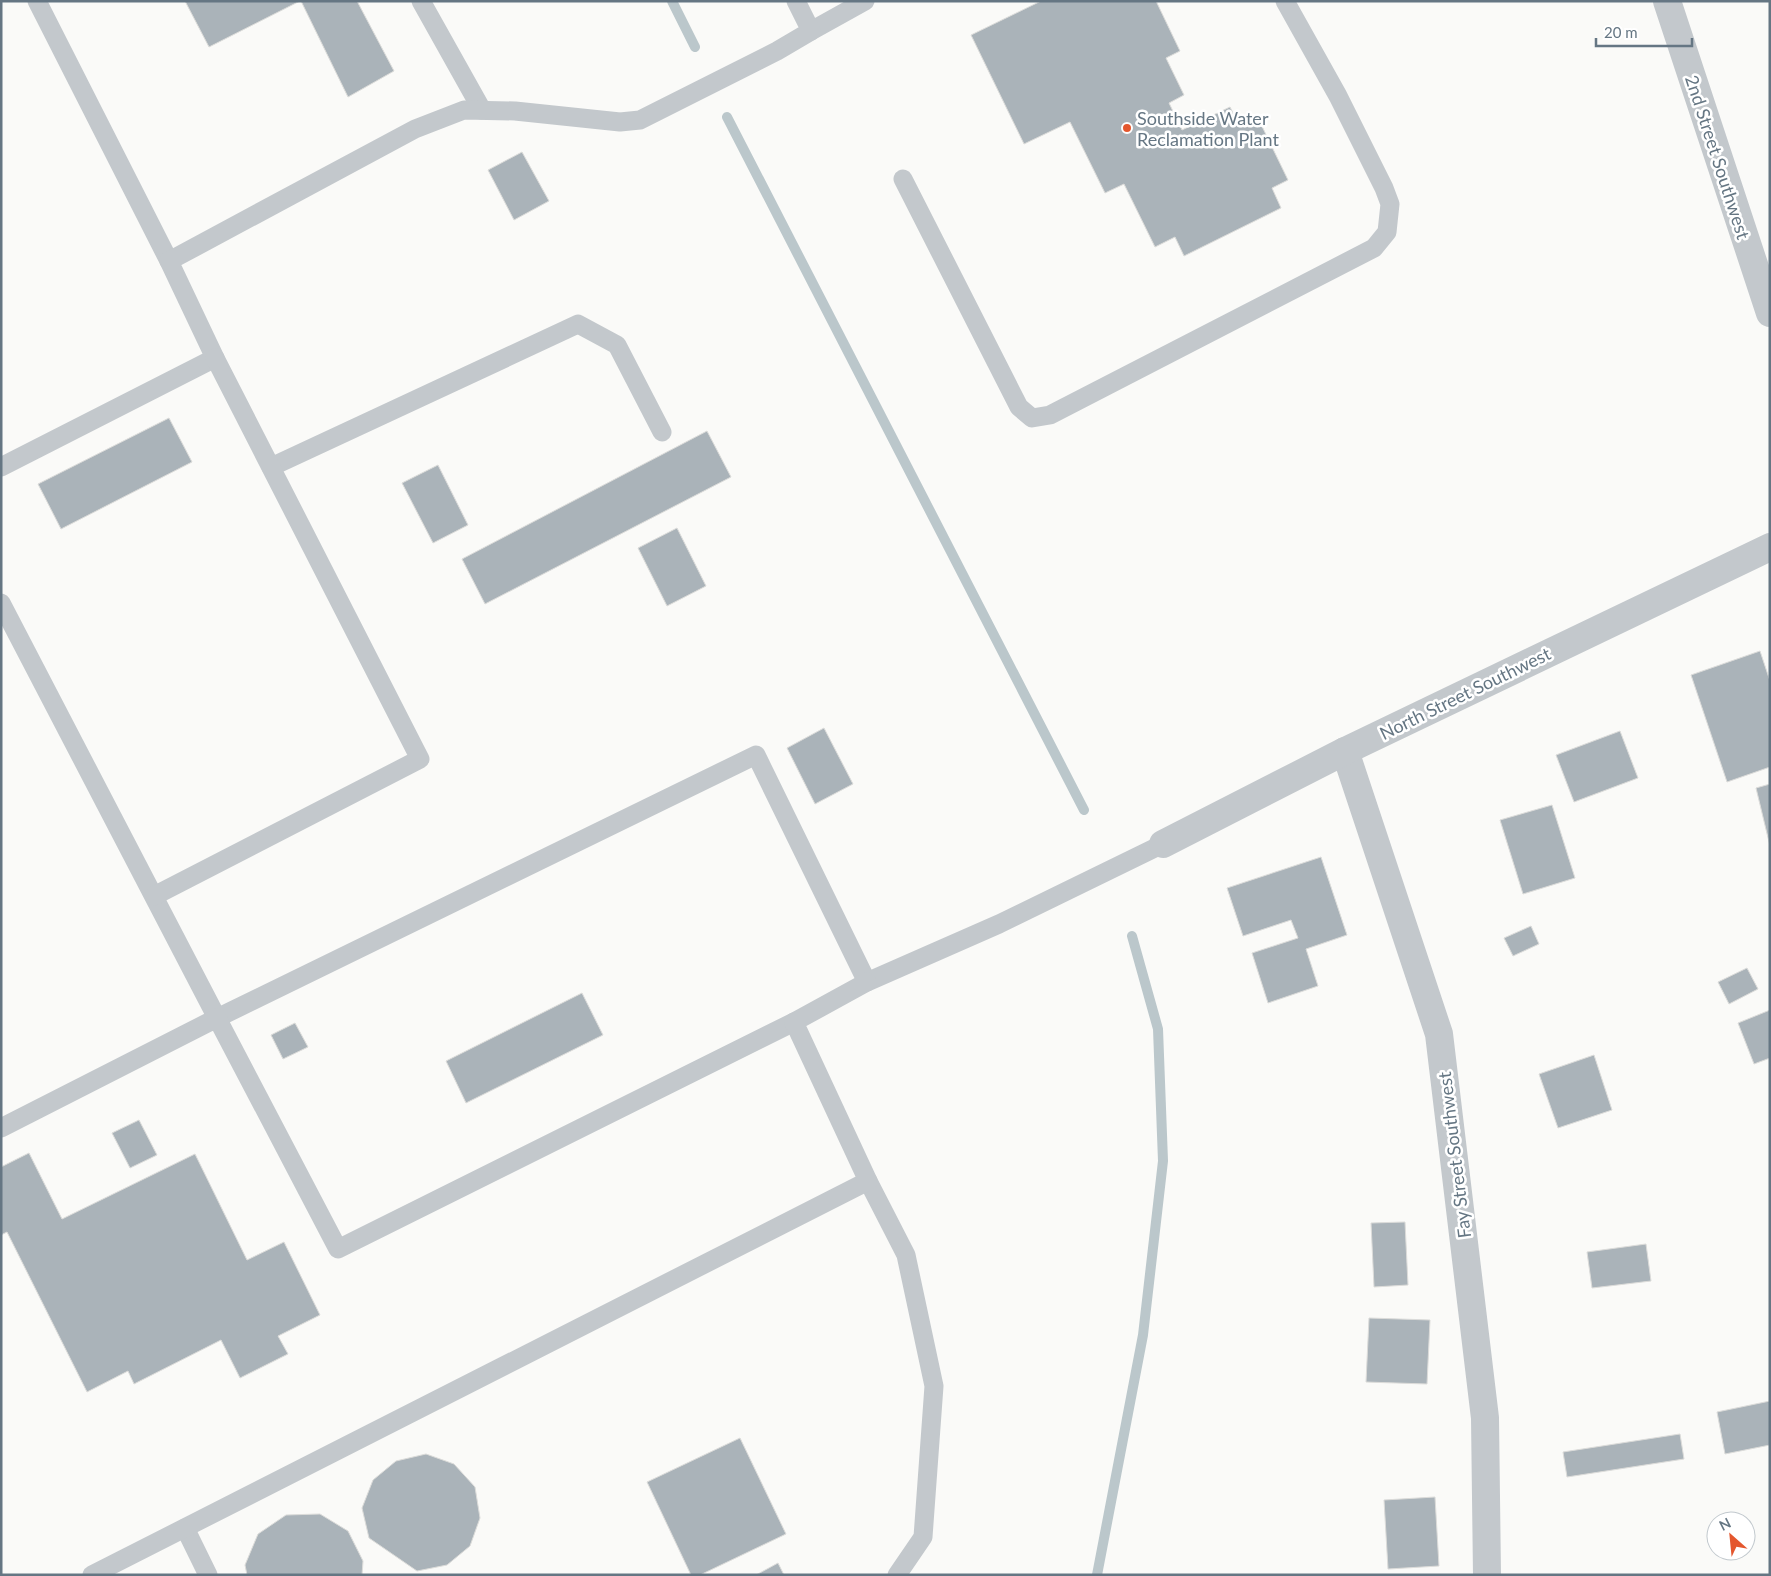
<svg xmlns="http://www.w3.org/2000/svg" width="1771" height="1576" font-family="Lato,sans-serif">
  <rect width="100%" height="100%" fill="#fafaf8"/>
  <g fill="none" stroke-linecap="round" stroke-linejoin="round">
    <g stroke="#bbc7cb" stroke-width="10">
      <polyline points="672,1 695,47"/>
      <polyline points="727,117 1084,810"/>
      <polyline points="1097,1575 1143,1335 1163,1161 1158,1029 1132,936"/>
    </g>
  </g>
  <g fill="#aab3b9" stroke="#dcdcda">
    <polygon points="185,1 300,1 209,47"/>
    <polygon points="301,1 357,1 394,71 348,97"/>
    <polygon points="1041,1 1156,1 1180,51 1166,58 1184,95 1169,103 1182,130 1230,107 1239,125 1257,116 1288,180 1272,188 1281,208 1184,256 1175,237 1155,247 1124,184 1105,193 1070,122 1024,144 971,35"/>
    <polygon points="522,152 549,201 514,220 488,170"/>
    <polygon points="169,418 192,462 61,529 38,484"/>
    <polygon points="707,431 731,477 485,604 462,559"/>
    <polygon points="438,465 468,525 433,543 402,483"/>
    <polygon points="677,528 706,586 667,606 638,548"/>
    <polygon points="1760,651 1770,681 1770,767 1727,782 1691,675"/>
    <polygon points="824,728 853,784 815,804 787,748"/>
    <polygon points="1620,731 1638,778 1574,802 1556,755"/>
    <polygon points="1770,784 1770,846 1756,788"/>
    <polygon points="1552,805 1575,878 1523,894 1500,820"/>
    <polygon points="1321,857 1347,935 1306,949 1318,986 1268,1003 1252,953 1298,938 1291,920 1243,936 1227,888"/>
    <polygon points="1531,926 1539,944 1513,956 1504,938"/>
    <polygon points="1747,968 1758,989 1729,1004 1718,982"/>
    <polygon points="582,993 603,1035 466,1103 446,1061"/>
    <polygon points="1770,1010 1770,1058 1754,1064 1738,1023"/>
    <polygon points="295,1023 308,1047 283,1059 271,1035"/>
    <polygon points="1594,1055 1612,1110 1558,1128 1539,1074"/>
    <polygon points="139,1120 157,1155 130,1168 112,1133"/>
    <polygon points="29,1153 62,1219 195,1154 247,1260 284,1242 320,1315 278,1336 288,1354 240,1378 221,1340 134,1384 128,1371 87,1392 7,1232 1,1235 1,1167"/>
    <polygon points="1405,1222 1408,1285 1374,1287 1371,1223"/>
    <polygon points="1646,1244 1651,1281 1592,1288 1587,1252"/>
    <polygon points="1369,1318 1430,1320 1427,1384 1366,1382"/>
    <polygon points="1770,1401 1770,1445 1725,1454 1717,1412"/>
    <polygon points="1680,1434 1684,1459 1567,1477 1563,1452"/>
    <polygon points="740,1438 786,1534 700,1575 691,1575 647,1482"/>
    <polygon points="426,1454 454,1464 475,1487 480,1518 470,1546 447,1565 417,1571 369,1538 362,1508 373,1480 396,1461"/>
    <polygon points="1435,1497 1439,1566 1388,1569 1384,1500"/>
    <polygon points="320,1514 348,1531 363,1561 362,1575 247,1575 245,1565 258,1534 286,1515"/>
    <polygon points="778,1563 784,1575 756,1575"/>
  </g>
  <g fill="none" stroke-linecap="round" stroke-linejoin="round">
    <g stroke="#c3c8cc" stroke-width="19">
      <polyline points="37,1 169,261"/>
      <polyline points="421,1 482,110"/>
      <polyline points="811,31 865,1"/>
      <polyline points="903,179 1019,407 1032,418 1050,415 1374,248 1387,232 1390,204 1384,188 1338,96 1285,1"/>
      <polyline points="1,467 215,358 169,261 415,129 464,110 515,111 620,122 640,120 777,51 811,31 796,1"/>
      <polyline points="271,467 578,324 617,345 662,432"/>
      <polyline points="1,603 217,1018 756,755 867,982 999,924 1163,844"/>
      <polyline points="154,896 420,759 215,358"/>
      <polyline points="1,1128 217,1018 338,1249 794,1022"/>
      <polyline points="868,1181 906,1255 934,1386 923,1537 897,1575"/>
      <polyline points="185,1528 208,1575"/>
      <polyline points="92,1575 868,1181 794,1022 867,982"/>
    </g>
    <g stroke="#c3c8cc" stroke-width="28">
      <polyline points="1345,751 1439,1034 1485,1418 1487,1575"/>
      <polyline points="1163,844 1345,751 1770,547"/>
    </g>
    <polyline stroke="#c3c8cc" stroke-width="28" points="1667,1 1770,313"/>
  </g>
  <circle fill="#e4572e" stroke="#fff" stroke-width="2" cx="1127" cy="128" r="5"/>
  <g text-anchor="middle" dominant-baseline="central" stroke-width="5" stroke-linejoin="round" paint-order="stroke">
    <g font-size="18" fill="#657683" stroke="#fff" text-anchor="start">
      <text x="1137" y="118">Southside Water<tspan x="1137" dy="21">Reclamation Plant</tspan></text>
    </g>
    <g font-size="18" fill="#657683" stroke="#fff">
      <text transform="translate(1718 157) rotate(72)">2nd Street Southwest</text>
      <text transform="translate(1465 693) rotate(-26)">North Street Southwest</text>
      <text transform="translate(1454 1155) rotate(-97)">Fay Street Southwest</text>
    </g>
  </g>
  <rect width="1771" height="1576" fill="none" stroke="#657683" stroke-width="5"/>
  <g transform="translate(1731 1536) rotate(333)"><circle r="24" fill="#ffffff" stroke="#c1c8cd"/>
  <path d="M0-4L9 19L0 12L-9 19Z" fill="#e4572e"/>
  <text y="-8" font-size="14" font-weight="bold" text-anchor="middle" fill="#657683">N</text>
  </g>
  <path d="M1596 38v8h96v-8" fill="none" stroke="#657683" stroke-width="2.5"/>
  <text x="1604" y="38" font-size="15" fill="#657683" stroke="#ffffff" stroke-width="4" paint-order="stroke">20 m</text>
</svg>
